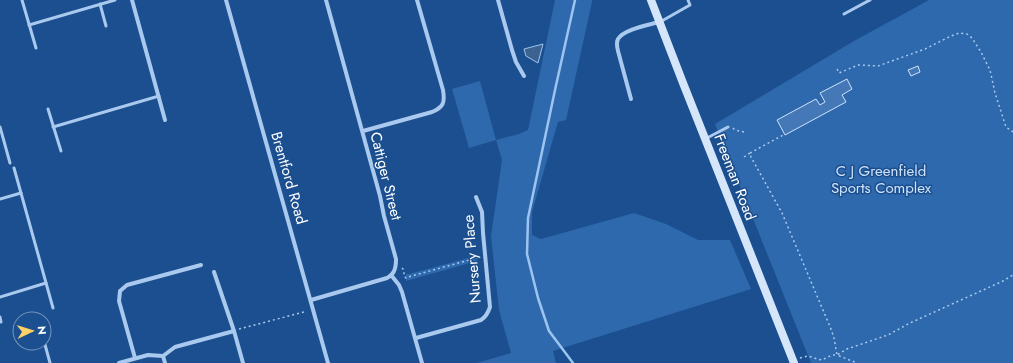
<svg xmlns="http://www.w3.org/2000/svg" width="1013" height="363" font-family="Jost,sans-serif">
  <rect width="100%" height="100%" fill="#1b4f8f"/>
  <g fill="#2e69ad">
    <polygon points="555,0 592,0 592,2 566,120 558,122 532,212 532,235 541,239 634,213 666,224 698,240 730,240 751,289 553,351 556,363 477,363 511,353 499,310 491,236 502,160 496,140 469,148 452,89 480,81 496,140 519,134 528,130"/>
    <polygon points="929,0 1013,0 1013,363 811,363 715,124 854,41"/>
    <polygon points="476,256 477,261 406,281 406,274 409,274"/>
  </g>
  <polygon fill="#3c6290" stroke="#9cc4f0" points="543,44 538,63 526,56 524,49"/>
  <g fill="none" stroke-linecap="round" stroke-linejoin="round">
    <polyline stroke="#9cc4f0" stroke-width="2.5" points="573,363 549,331 538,298 527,254 528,218 555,90 575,0"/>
  </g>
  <g fill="#4478b7" stroke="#cfe3fa">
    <polygon points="918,66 920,72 911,76 908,70"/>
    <polygon points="847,79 852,89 842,95 846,102 785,135 777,120 816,99 820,105 825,102 820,93"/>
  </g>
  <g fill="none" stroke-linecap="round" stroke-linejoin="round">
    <g stroke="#a9c9ee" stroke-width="1.5" stroke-dasharray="2 3" stroke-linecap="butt">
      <polyline points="837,69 839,73 858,65 878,66 925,49 951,36 959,33 967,34 972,38 981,52 990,70 995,93 1006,127 1013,132"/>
      <polyline points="733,128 735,130 744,132"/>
      <polyline points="750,153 785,134"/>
      <polyline points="744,157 750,153 751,157 782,213 831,329 834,338 837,355 857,363"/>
      <polyline points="402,268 404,270 404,276 406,278 408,277 480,257"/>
      <polyline points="239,329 304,312"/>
      <polyline points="800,358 808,356 812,357 817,359 822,360 832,355 837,355 847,349 888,335 910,323 1003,281 1013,275"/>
    </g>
    <g stroke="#a9c9ee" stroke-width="3">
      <polyline points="22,0 36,48"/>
      <polyline points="100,4 106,26"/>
      <polyline points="844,14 870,0"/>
      <polyline points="660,22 690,5 688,0"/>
      <polyline points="29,25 115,0"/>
      <polyline points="48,109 61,151"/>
      <polyline points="0,127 10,163"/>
      <polyline points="53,127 159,96"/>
      <polyline points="707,138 728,127"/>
      <polyline points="14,168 53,308"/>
      <polyline points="0,199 21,193"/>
      <polyline points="0,297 46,283"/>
      <polyline points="0,317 1,322"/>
      <polyline points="44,341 50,363"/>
    </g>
    <g stroke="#a9c9ee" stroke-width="4">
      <polyline points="132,0 165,120"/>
      <polyline points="226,0 328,363"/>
      <polyline points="498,0 512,50 516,62 524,76"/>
      <path d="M631 99 618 51C617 47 616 43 618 39 624 29 649 25 659 22"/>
      <path d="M363 131 432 112C444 107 445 102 443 90L417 0"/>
      <polyline points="214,272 234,331 243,363"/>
      <polyline points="391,275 399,285 402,292 422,363"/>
      <path d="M311 300 387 278C395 274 396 267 396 259L384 216 380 196 326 0"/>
      <path d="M416 338 481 320C486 317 488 313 490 307L483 233 482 212 476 197"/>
      <polyline points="163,356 165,363"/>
      <polyline points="135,358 119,301 120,291 127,285 201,265"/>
      <polyline points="119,363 148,355 163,356 175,347 234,331"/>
    </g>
    <polyline stroke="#d6e6fa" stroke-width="8" points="651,0 683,83 794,363"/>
  </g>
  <g text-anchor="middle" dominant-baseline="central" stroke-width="3" stroke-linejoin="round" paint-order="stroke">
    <g font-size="15" fill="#cfe3fa" stroke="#1b4f8f">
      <text x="881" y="171">C J Greenfield<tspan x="881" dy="17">Sports Complex</tspan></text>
    </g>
    <g font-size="15" fill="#fff" stroke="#1b4f8f">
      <text transform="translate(386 176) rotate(76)">Cattiger Street</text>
      <text transform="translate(735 177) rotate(69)">Freeman Road</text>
      <text transform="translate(289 178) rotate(74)">Brentford Road</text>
      <text transform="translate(472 259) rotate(-95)">Nursery Place</text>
    </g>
  </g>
  <g transform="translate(32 331) rotate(86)"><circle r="19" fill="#1b4f8f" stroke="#7695bc"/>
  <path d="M0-3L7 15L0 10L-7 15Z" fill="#ffd166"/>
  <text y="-6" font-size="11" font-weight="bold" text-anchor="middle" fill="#ffffff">N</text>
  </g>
</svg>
